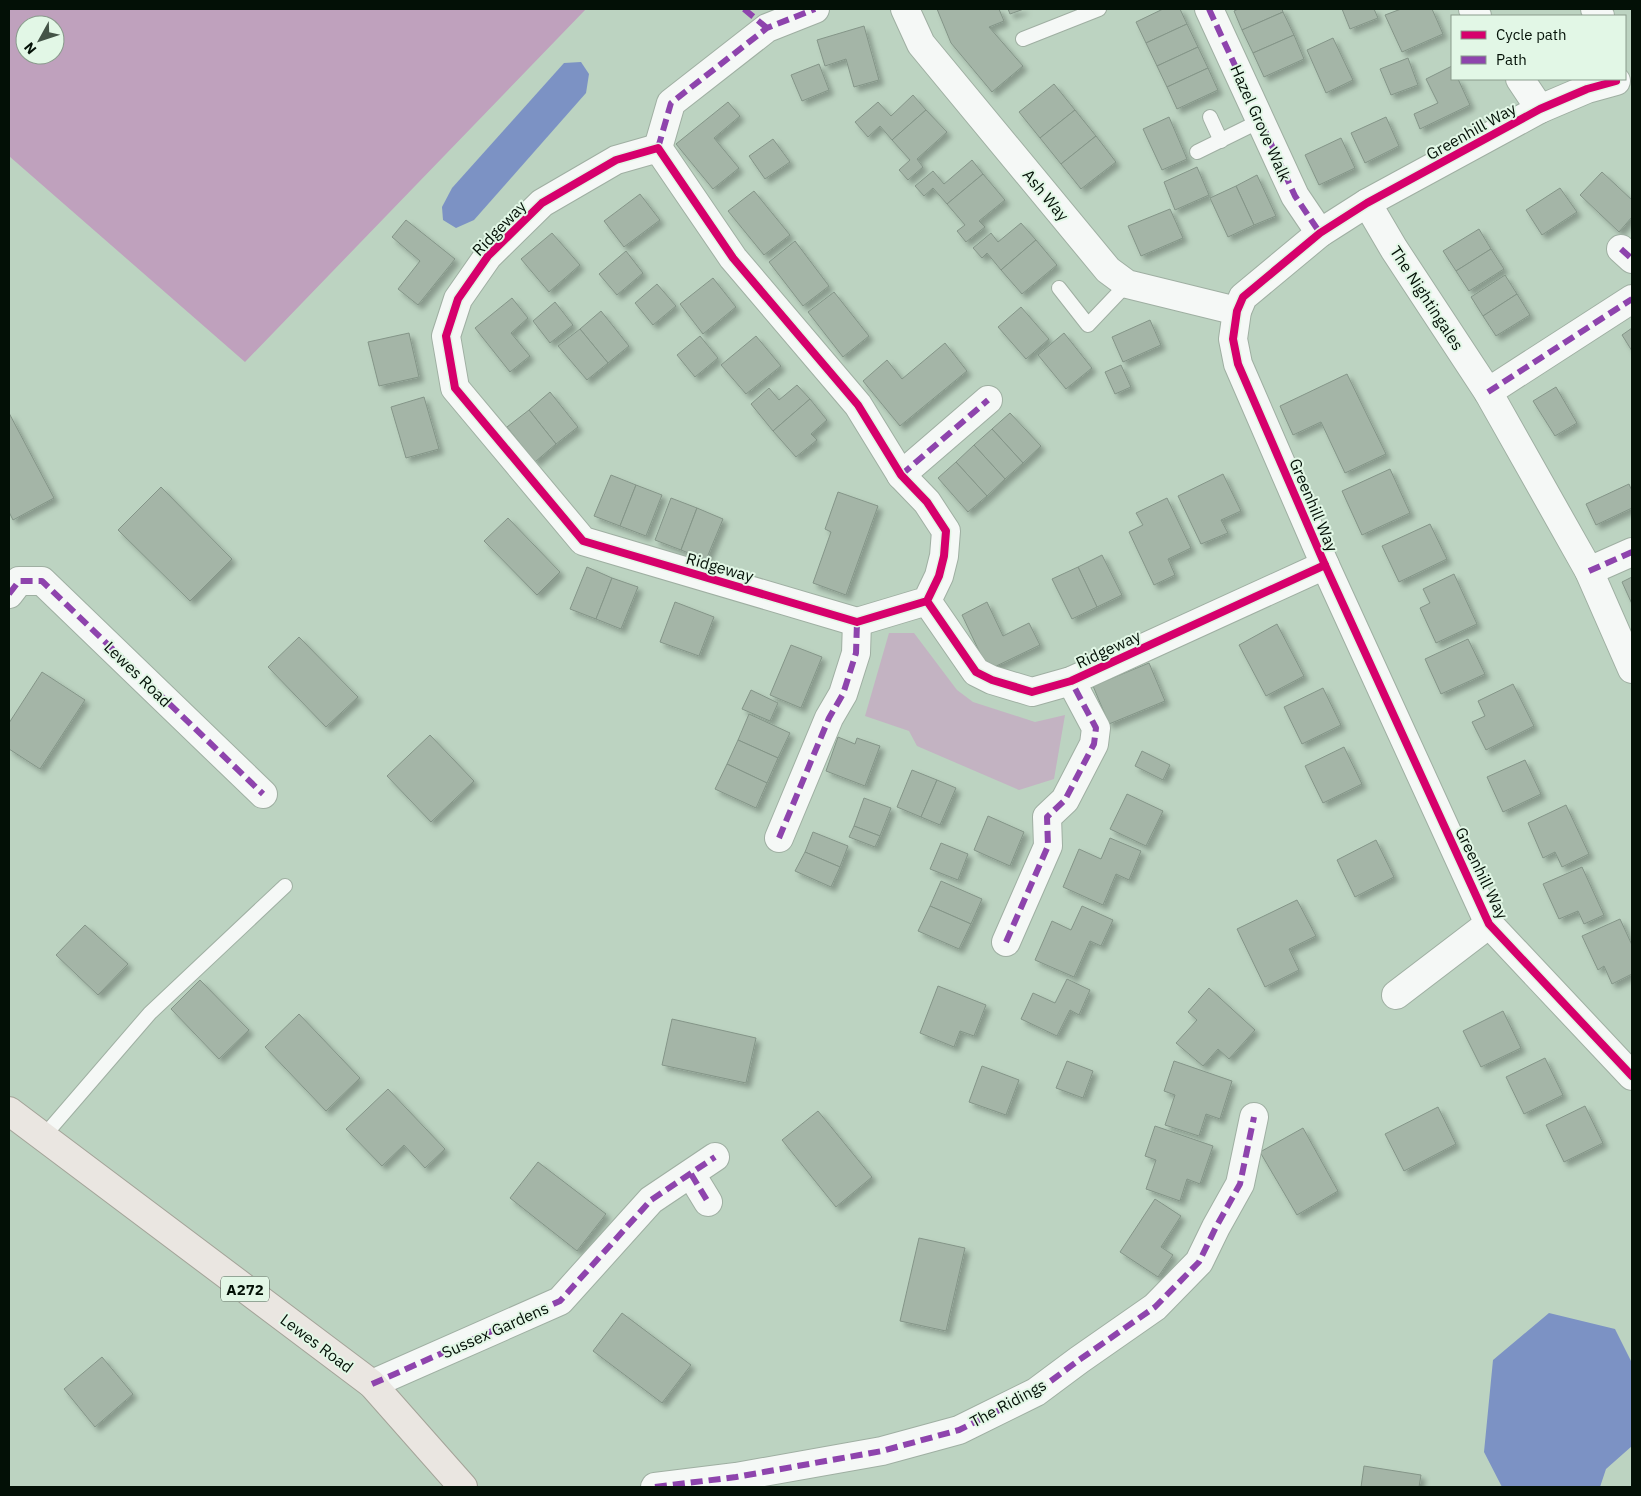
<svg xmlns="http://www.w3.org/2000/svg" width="1641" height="1496" font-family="'IBM Plex Sans',sans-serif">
  <defs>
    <filter id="shadow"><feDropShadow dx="4.5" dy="4.5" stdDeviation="2.5" flood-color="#0004"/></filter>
  </defs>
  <rect width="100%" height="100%" fill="#bcd3c1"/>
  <polygon fill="#c3b3c2" points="889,633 914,633 957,690 973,702 1035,722 1065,715 1054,779 1019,790 917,746 909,731 865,716"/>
  <path fill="#bfa1bd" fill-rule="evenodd" d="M9 9H586L245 362 9 156ZM25 25H55V55H25Z"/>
  <g fill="#7c92c4">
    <polygon points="581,62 589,74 586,93 474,220 456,228 443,220 442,207 452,188 564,63"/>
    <polygon points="1549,1313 1615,1329 1632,1363 1632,1446 1606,1469 1600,1487 1502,1487 1484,1452 1493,1360"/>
  </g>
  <g fill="#a4b5a7" stroke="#849588" filter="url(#shadow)">
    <polygon points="937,9 999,9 1004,21 989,27 1023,66 992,92 951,43"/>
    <polygon points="1008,9 1024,9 1010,14"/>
    <polygon points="1163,9 1180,9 1187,24 1146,43 1136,22"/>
    <polygon points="1238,9 1282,9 1283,12 1242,30 1234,11"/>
    <polygon points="1342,9 1374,9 1378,18 1350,29"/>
    <polygon points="1401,9 1432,9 1443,34 1402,52 1385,15"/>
    <polygon points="1283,12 1294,35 1253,53 1242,30"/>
    <polygon points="1187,24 1198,47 1157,66 1146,43"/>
    <polygon points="864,26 879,80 854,87 846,59 825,66 817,40"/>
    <polygon points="1294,35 1304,59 1264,77 1253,53"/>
    <polygon points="1333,38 1353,80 1326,93 1307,50"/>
    <polygon points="1198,47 1208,68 1167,87 1157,66"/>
    <polygon points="1408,58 1418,85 1391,95 1380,69"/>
    <polygon points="819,64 829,90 802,101 791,75"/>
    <polygon points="1452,66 1452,79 1458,79 1470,105 1420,129 1414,114 1438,103 1426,79"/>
    <polygon points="1208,68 1218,90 1177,109 1167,87"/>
    <polygon points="1054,84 1075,110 1040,138 1019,112"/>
    <polygon points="913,95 926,110 892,140 880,126 868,137 855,122 878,102 891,116"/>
    <polygon points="728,102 740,116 714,138 739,168 713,189 676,144"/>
    <polygon points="926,110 947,132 917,159 923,167 908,180 899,170 910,160 892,140"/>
    <polygon points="1075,110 1096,136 1061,164 1040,138"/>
    <polygon points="1169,117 1187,159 1162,170 1143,129"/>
    <polygon points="1386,117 1399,146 1365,163 1351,133"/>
    <polygon points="1096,136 1116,162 1081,189 1061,164"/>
    <polygon points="1341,138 1355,168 1319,185 1305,155"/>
    <polygon points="773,139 790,162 765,179 749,156"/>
    <polygon points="972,160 983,174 947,204 933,188 924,196 915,186 933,171 944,184"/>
    <polygon points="1197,167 1209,195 1175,210 1164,182"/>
    <polygon points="1602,172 1632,200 1632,217 1619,232 1580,195"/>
    <polygon points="983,174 1005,200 979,221 985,227 966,242 957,231 965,225 947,204"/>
    <polygon points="1257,175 1276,216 1254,225 1236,186"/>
    <polygon points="1236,186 1254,225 1228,237 1210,198"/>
    <polygon points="1560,188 1577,212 1542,235 1526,210"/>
    <polygon points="754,191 790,235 764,255 728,211"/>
    <polygon points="640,194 660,220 624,247 604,221"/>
    <polygon points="1170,209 1183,238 1141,256 1128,226"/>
    <polygon points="406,220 455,259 418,305 398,289 420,261 392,237"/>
    <polygon points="1021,223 1036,240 1001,270 987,253 982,258 973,248 991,233 998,242"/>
    <polygon points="1479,229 1491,249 1456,271 1443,251"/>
    <polygon points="552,233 580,265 549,292 521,259"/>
    <polygon points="1036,240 1057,265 1022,294 1001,270"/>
    <polygon points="795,241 829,286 803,306 769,262"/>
    <polygon points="1491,249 1504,269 1469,291 1456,271"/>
    <polygon points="626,251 643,273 617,295 599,274"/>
    <polygon points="1505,275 1517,294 1483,316 1471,297"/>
    <polygon points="713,278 736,307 703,334 680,304"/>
    <polygon points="657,284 676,306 653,325 635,303"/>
    <polygon points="834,292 869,336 843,357 808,312"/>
    <polygon points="1517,294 1530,315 1496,336 1483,316"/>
    <polygon points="512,298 528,318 511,333 530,356 510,372 475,328"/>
    <polygon points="555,302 573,325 550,343 533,321"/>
    <polygon points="1021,307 1049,339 1026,359 998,327"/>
    <polygon points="601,311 629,346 608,363 580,329"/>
    <polygon points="1150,320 1161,345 1123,362 1112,337"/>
    <polygon points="1632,328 1632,351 1622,335"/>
    <polygon points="580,329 608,363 587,380 558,346"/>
    <polygon points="409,333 419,377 379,386 368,342"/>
    <polygon points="1064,333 1092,368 1066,389 1038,355"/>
    <polygon points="700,336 718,358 695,377 677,355"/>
    <polygon points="756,336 781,366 746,394 721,365"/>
    <polygon points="945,343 967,371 900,426 863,381 887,360 902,379"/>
    <polygon points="1121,365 1131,387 1115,394 1105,372"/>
    <polygon points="1347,374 1386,454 1345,473 1321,422 1293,435 1280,406"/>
    <polygon points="797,385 810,399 773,431 751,404 769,388 779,400"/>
    <polygon points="1556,387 1577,423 1555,436 1533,401"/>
    <polygon points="550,392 578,427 556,444 529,410"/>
    <polygon points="424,397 439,449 406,458 391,407"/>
    <polygon points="810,399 827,420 811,434 817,440 796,457 773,431"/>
    <polygon points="529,410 556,444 535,462 507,427"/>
    <polygon points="9,413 54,498 13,520 9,512"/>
    <polygon points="1010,413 1041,446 1023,463 992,429"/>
    <polygon points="992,429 1023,463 1005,479 974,445"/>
    <polygon points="974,445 1005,479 987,496 956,462"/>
    <polygon points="956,462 987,496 968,512 938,478"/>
    <polygon points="1390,469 1410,513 1362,535 1342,491"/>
    <polygon points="1223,474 1241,511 1221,520 1228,533 1201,544 1178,496"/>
    <polygon points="611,475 636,485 620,526 594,516"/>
    <polygon points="1629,484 1632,491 1632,508 1596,525 1586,504"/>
    <polygon points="636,485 662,495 646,536 620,526"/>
    <polygon points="161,487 232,559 190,601 118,530"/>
    <polygon points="838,492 878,506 846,595 813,583 831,532 825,529"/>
    <polygon points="671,498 697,508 681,550 655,540"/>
    <polygon points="1167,498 1191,548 1168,559 1175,575 1154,585 1129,532 1143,525 1136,513"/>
    <polygon points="697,508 723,519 706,560 681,550"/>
    <polygon points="508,518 560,572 537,595 484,541"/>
    <polygon points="1430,524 1447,559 1399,582 1382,546"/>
    <polygon points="1102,555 1122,595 1097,607 1078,567"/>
    <polygon points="587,567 612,578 596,619 570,609"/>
    <polygon points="1078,567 1097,607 1072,619 1052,579"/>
    <polygon points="1454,574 1477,624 1436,643 1420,608 1430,603 1423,589"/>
    <polygon points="1632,577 1632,604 1622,582"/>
    <polygon points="612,578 638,587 621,629 596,619"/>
    <polygon points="675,602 714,617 699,656 660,642"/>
    <polygon points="987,602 1003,636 1029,623 1040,645 988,670 962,615"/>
    <polygon points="1277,624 1304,676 1266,696 1239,645"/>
    <polygon points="299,637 358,697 326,727 268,667"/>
    <polygon points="1468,639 1485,674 1441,694 1425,659"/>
    <polygon points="791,645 822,657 801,708 770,695"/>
    <polygon points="1149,663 1165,701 1109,724 1093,686"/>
    <polygon points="42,672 85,700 40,769 9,749 9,723"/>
    <polygon points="1513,684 1534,726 1486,750 1472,722 1485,716 1478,701"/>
    <polygon points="1323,688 1341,725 1302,744 1284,707"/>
    <polygon points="751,690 778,703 770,721 742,709"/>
    <polygon points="749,714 790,733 778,758 738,740"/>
    <polygon points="430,735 474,781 431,822 387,776"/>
    <polygon points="838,737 855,744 857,738 880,746 865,786 826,771"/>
    <polygon points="738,740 778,758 767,783 727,764"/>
    <polygon points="1344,747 1362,784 1323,803 1305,766"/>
    <polygon points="1142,751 1170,765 1163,780 1135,766"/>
    <polygon points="1525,760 1541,794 1503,812 1487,777"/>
    <polygon points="727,764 767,783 756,808 715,789"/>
    <polygon points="912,770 937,780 921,817 897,807"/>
    <polygon points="937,780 956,788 940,825 921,817"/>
    <polygon points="1127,794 1163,811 1146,846 1110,829"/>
    <polygon points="864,798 891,808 880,836 854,826"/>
    <polygon points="1566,805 1589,854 1562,867 1555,852 1543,858 1528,823"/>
    <polygon points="988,816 1024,832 1010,866 974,850"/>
    <polygon points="854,826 880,836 875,847 849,837"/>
    <polygon points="813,832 848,846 840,867 805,852"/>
    <polygon points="1110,838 1141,851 1129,880 1116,874 1103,905 1063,887 1079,849 1101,859"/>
    <polygon points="1376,840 1394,877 1355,897 1337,860"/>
    <polygon points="941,843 968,854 958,880 930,869"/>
    <polygon points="805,852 840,867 831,887 795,871"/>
    <polygon points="1582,867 1604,915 1584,924 1578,911 1559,919 1543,884"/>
    <polygon points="941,881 982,899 971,924 930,906"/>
    <polygon points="1297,900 1316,936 1289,949 1299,970 1265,987 1237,929"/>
    <polygon points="930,906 971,924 959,949 918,931"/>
    <polygon points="1082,906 1113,920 1101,946 1090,941 1074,977 1035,960 1052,921 1071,930"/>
    <polygon points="1620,919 1632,945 1632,974 1612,984 1604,966 1598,970 1582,936"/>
    <polygon points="85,925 128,964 98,995 56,955"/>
    <polygon points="1067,979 1090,990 1079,1015 1070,1010 1057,1036 1021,1019 1033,993 1055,1003"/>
    <polygon points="200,980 249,1030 219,1059 171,1009"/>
    <polygon points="938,986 986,1005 974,1036 960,1031 954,1047 920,1033"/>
    <polygon points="1209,988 1255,1030 1229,1059 1218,1049 1203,1066 1176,1043 1197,1020 1188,1012"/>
    <polygon points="1503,1011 1521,1048 1481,1067 1463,1031"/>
    <polygon points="299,1014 360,1078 326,1111 265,1047"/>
    <polygon points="672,1019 756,1038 746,1083 662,1065"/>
    <polygon points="1545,1058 1563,1095 1524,1114 1506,1077"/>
    <polygon points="1067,1061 1093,1071 1083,1098 1056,1088"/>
    <polygon points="1174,1061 1232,1081 1220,1119 1206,1114 1199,1136 1165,1125 1175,1095 1164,1091"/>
    <polygon points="982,1066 1019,1080 1006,1115 969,1102"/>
    <polygon points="388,1089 445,1149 425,1168 404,1145 382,1166 346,1129"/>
    <polygon points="1585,1106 1603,1143 1564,1162 1546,1125"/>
    <polygon points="1438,1107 1456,1144 1404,1171 1385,1134"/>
    <polygon points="818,1111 872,1177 836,1207 782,1140"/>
    <polygon points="1155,1126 1213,1146 1200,1184 1187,1179 1180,1201 1146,1189 1156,1160 1145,1156"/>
    <polygon points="1303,1128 1338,1191 1297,1215 1260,1152"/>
    <polygon points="538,1162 606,1214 577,1251 510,1198"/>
    <polygon points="1155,1199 1181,1216 1161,1247 1173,1255 1158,1277 1120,1252"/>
    <polygon points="919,1238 965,1248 946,1331 900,1321"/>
    <polygon points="622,1313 691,1365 662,1403 593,1351"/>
    <polygon points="102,1357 133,1394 95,1427 64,1389"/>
    <polygon points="1364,1466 1421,1475 1419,1487 1361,1487"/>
  </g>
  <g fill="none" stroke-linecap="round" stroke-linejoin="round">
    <g stroke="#9fafa2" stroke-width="16">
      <g id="service">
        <polyline points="1023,39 1099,9"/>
        <polyline points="1210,117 1221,141"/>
        <polyline points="1197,152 1260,121"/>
        <polyline points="1059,288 1088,325 1127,284"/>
        <polyline points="43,1137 150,1013 285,886"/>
      </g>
    </g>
    <g stroke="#9fafa2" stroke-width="30">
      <g id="minor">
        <polyline points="905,9 921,44 1108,270 1127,284 1237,311"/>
        <polyline points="1209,9 1295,196 1320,233"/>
        <polyline points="1473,9 1477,16"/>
        <polyline points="1595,9 1600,16"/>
        <polyline points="1520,79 1540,109"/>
        <polyline points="1616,81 1587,89 1540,109 1367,203 1320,233 1243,297 1237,311 1233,339 1238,364 1325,565 1489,924 1632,1076"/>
        <polyline points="658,148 671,103 767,28 815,9"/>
        <polyline points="1367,203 1394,249 1488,392 1589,571 1632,669"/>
        <polyline points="1621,249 1632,259"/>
        <polyline points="1488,392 1632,299"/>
        <polyline points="901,475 988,400"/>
        <polyline points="1589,571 1632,552"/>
        <polyline points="9,594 19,581 42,581 263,794"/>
        <polyline points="927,601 857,622 583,541 455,388 446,336 458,299 488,256 542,203 616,160 658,148 733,258 858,405 901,475 927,502 946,531 944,556 939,576 927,601 976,672 992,680 1032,692 1071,681 1325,565"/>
        <polyline points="779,838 829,718 843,694 856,653 857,622"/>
        <polyline points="1006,942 1048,846 1047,817 1065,800 1094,744 1096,728 1071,681"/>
        <polyline points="1396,995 1489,924"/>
        <polyline points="691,1174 708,1202"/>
        <polyline points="372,1384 560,1301 651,1200 715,1157"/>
        <polyline points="655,1487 736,1477 882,1451 959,1430 1036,1392 1079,1360 1155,1307 1199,1262 1216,1227 1240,1184 1254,1117"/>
      </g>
    </g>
    <g stroke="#a3a398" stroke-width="30">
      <polyline id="trunk" points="9,1111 372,1384 463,1487"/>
    </g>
    <use href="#service" stroke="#f5f8f6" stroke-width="14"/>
    <use href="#minor" stroke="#f5f8f6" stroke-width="28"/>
    <use href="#trunk" stroke="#eae6e1" stroke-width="28"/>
    <g stroke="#8e44ad" stroke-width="6" stroke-dasharray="12 6" stroke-linecap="butt">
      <polyline points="744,9 767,28"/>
      <polyline points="1209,9 1295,196 1320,233"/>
      <polyline points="658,148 671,103 767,28 815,9"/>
      <polyline points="1621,249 1632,259"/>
      <polyline points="1488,392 1632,299"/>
      <polyline points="901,475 988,400"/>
      <polyline points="1589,571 1632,552"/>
      <polyline points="9,594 19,581 42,581 263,794"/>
      <polyline points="779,838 829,718 843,694 856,653 857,622"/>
      <polyline points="1006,942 1048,846 1047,817 1065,800 1094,744 1096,728 1071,681"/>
      <polyline points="691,1174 708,1202"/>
      <polyline points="372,1384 560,1301 651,1200 715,1157"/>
      <polyline points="655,1487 736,1477 882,1451 959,1430 1036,1392 1079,1360 1155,1307 1199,1262 1216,1227 1240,1184 1254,1117"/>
    </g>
    <g stroke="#e2f7e6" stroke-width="11">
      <g id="cycleway">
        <polyline points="1616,81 1587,89 1540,109 1367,203 1320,233 1243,297 1237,311 1233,339 1238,364 1325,565 1489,924 1632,1076"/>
        <polyline points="927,601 857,622 583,541 455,388 446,336 458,299 488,256 542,203 616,160 658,148 733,258 858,405 901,475 927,502 946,531 944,556 939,576 927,601 976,672 992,680 1032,692 1071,681 1325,565"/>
      </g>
    </g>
    <use href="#cycleway" stroke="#d6006c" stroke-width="8"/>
  </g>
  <g text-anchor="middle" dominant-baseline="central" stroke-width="4" stroke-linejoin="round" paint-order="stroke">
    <rect fill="#e2f7e6" stroke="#465549" stroke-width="1" x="221" y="1276.5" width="48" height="25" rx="4"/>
    <g font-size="15" font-weight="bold" fill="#031006">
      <text x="245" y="1289">A272</text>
    </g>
    <g font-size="16" fill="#031006" stroke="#e2f7e6">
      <text transform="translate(1261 123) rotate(66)">Hazel Grove Walk</text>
      <text transform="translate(1471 131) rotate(-29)">Greenhill Way</text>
      <text transform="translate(1046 195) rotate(50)">Ash Way</text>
      <text transform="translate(499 228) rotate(-46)">Ridgeway</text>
      <text transform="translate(1427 298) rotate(57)">The Nightingales</text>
      <text transform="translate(1314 505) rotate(67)">Greenhill Way</text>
      <text transform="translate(720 567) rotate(16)">Ridgeway</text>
      <text transform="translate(1108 649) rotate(-25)">Ridgeway</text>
      <text transform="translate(138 674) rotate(44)">Lewes Road</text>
      <text transform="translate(1482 873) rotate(64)">Greenhill Way</text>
      <text transform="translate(495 1330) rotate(-24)">Sussex Gardens</text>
      <text transform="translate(317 1343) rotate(37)">Lewes Road</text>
      <text transform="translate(1008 1403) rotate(-28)">The Ridings</text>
    </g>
  </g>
  <rect width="1641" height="1496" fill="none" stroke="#031006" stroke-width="20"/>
  <rect x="1451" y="15" width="175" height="65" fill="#e2f7e6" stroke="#899b8c"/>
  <rect x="1461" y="31" width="25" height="8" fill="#d6006c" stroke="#899b8c"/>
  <text x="1496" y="40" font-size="15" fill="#031006">Cycle path</text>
  <rect x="1461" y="56" width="25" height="8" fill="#8e44ad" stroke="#899b8c"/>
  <text x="1496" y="65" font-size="15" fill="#031006">Path</text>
  <g transform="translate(40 40) rotate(230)"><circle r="24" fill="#e2f7e6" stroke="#899b8c"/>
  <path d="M0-4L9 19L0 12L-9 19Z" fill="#445447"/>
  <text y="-8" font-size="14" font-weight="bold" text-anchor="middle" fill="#031006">N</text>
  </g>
</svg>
